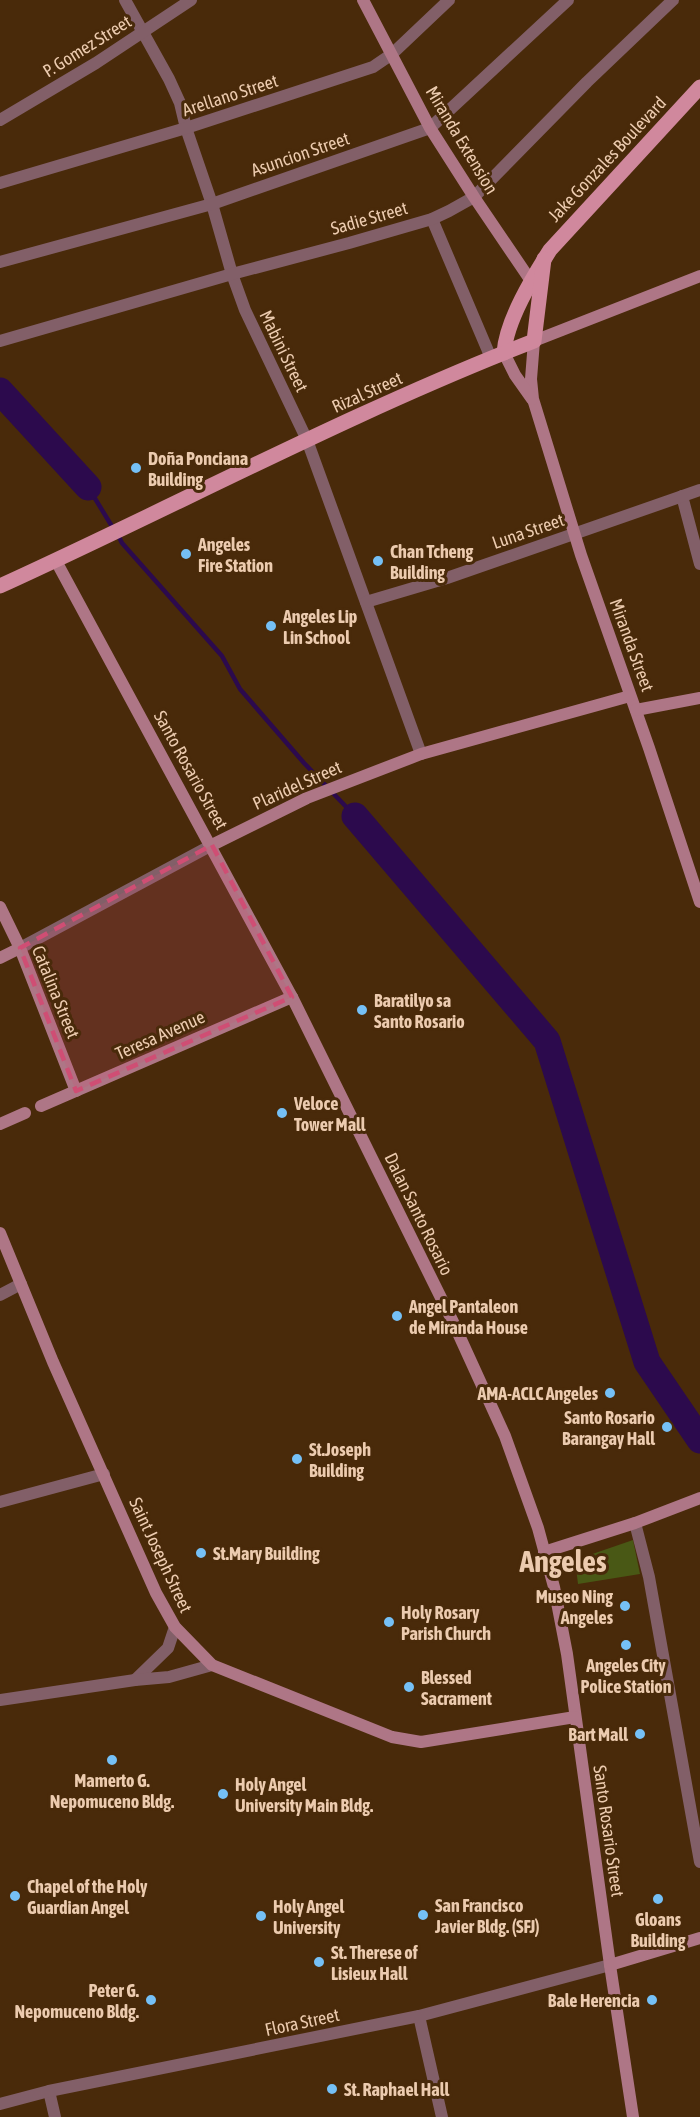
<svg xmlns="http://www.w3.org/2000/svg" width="700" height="2117" font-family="'Asap Condensed',sans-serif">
  <rect width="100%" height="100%" fill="#492a0a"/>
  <polygon fill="#495815" points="633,1540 640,1574 578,1584 575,1560"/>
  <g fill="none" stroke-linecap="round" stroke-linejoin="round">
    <g stroke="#2c0a4d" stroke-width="4.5">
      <polyline points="88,487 113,528"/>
      <polyline points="118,535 122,543 222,656 240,689 304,763 355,816"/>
    </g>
    <g stroke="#2c0a4d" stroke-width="27">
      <polyline points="0,391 88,487"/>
      <polyline points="355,816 547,1041 647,1362 700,1440"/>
    </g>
    <g stroke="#825f68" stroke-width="12">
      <polyline points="125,0 169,79 180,103 186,128 212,204 232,274 245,310 307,440 421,754"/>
      <polyline points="0,120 96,63 191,0"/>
      <polyline points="0,183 186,128 373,67 392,54 449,0"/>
      <polyline points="432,219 491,358"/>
      <polyline points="0,262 212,204 430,128 568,0"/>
      <polyline points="0,341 232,274 349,243 432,219 449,211 474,197 587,82 673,0"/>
      <polyline points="682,496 700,564"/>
      <polyline points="366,602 447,578 700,490"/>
      <polyline points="20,948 212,845"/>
      <polyline points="0,1295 21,1284"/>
      <polyline points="0,1502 104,1474"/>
      <polyline points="635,1523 649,1577 700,1862"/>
      <polyline points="135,1680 168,1648 175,1627"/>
      <polyline points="0,1700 135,1680 169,1677 212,1665"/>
      <polyline points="419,2016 442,2117"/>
      <polyline points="49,2091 55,2117"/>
      <polyline points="0,2104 49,2091 419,2016 610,1965"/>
    </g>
    <g stroke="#ae7686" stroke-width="12">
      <polyline points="363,0 430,128 474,197 535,287"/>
      <polyline points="700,276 534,341 531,379 533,399 581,555 649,748 700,902"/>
      <polyline points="504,353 515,375 532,399"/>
      <polyline points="56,561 292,997 453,1322 505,1436 538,1528 554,1587 567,1654 610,1965 633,2117"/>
      <polyline points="636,710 700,698"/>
      <polyline points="212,845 307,798 421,754 630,696"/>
      <polyline points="0,907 20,948 76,1091"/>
      <polyline points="0,958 20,948"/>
      <polyline points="41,1106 292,997"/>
      <polyline points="0,1124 25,1113"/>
      <polyline points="0,1233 53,1362 156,1593 175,1627 212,1665 392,1737 421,1742 575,1717"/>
      <polyline points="544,1552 635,1523 700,1498"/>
      <polyline points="610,1965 700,1938"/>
    </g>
    <g stroke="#d0889d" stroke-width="15">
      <path d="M504 353C506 321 533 277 550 250L700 87"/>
      <path d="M0 586C178 505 351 412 534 341L544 259"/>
    </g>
  </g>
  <path fill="#cf4e74" fill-opacity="0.2" stroke="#cf4e74" stroke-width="4.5" stroke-dasharray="12 8" stroke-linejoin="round" d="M212 845 292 997 76 1091 20 948Z"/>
  <g fill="#75c0f6" stroke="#492a0a" stroke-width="2">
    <circle cx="136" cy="468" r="6"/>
    <circle cx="186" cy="554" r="6"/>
    <circle cx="378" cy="561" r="6"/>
    <circle cx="271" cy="626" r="6"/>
    <circle cx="362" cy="1010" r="6"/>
    <circle cx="282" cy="1113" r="6"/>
    <circle cx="397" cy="1316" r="6"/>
    <circle cx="610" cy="1393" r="6"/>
    <circle cx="667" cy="1427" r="6"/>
    <circle cx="297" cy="1459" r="6"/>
    <circle cx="201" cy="1553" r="6"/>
    <circle cx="625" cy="1606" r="6"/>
    <circle cx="389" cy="1622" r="6"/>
    <circle cx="626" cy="1645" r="6"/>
    <circle cx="409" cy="1687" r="6"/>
    <circle cx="640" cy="1734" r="6"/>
    <circle cx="112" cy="1760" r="6"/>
    <circle cx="223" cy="1794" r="6"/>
    <circle cx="15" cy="1896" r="6"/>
    <circle cx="658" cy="1899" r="6"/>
    <circle cx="423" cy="1915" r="6"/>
    <circle cx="261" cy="1916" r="6"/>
    <circle cx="319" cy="1962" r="6"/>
    <circle cx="151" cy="2000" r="6"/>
    <circle cx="652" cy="2000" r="6"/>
    <circle cx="332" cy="2089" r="6"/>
  </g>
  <g text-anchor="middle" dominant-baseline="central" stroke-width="6" stroke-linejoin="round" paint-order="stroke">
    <g font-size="18" fill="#eccbaf" stroke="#492a0a">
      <text transform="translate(87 46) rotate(-32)">P. Gomez Street</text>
      <text transform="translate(230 95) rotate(-18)">Arellano Street</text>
      <text transform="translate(462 140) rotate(59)">Miranda Extension</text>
      <text transform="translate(300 154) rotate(-19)">Asuncion Street</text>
      <text transform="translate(607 159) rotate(-47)">Jake Gonzales Boulevard</text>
      <text transform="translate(369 218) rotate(-16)">Sadie Street</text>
      <text transform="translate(284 351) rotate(64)">Mabini Street</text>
      <text transform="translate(367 392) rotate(-24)">Rizal Street</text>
      <text transform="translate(528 531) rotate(-19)">Luna Street</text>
      <text transform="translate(632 645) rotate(70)">Miranda Street</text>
      <text transform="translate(191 770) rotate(61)">Santo Rosario Street</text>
      <text transform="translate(297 785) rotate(-24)">Plaridel Street</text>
      <text transform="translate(56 992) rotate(68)">Catalina Street</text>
      <text transform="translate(160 1035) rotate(-24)">Teresa Avenue</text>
      <text transform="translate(419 1214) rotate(64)">Dalan Santo Rosario</text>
      <text transform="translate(161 1555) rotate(65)">Saint Joseph Street</text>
      <text transform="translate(609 1831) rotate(82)">Santo Rosario Street</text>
      <text transform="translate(302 2022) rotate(-12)">Flora Street</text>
    </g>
    <g font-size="18" font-weight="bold" fill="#eccbaf" stroke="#492a0a" text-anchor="start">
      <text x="148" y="458">Doña Ponciana<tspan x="148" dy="21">Building</tspan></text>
      <text x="198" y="544">Angeles<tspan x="198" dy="21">Fire Station</tspan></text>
      <text x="390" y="551">Chan Tcheng<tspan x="390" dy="21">Building</tspan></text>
      <text x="283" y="616">Angeles Lip<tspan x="283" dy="21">Lin School</tspan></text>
      <text x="374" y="1000">Baratilyo sa<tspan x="374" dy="21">Santo Rosario</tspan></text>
      <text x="294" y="1103">Veloce<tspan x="294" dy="21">Tower Mall</tspan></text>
      <text x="409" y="1306">Angel Pantaleon<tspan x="409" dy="21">de Miranda House</tspan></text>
      <text x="598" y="1393" text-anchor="end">AMA-ACLC Angeles</text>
      <text x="655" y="1417" text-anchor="end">Santo Rosario<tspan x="655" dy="21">Barangay Hall</tspan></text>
      <text x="309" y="1449">St.Joseph<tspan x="309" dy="21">Building</tspan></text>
      <text x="213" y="1553">St.Mary Building</text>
      <text x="613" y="1596" text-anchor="end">Museo Ning<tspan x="613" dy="21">Angeles</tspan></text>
      <text x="401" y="1612">Holy Rosary<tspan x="401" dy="21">Parish Church</tspan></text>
      <text x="626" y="1665" text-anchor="middle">Angeles City<tspan x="626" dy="21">Police Station</tspan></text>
      <text x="421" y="1677">Blessed<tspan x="421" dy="21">Sacrament</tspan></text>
      <text x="628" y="1734" text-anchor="end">Bart Mall</text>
      <text x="112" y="1780" text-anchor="middle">Mamerto G.<tspan x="112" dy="21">Nepomuceno Bldg.</tspan></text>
      <text x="235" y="1784">Holy Angel<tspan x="235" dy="21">University Main Bldg.</tspan></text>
      <text x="27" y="1886">Chapel of the Holy<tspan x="27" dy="21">Guardian Angel</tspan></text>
      <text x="435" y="1905">San Francisco<tspan x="435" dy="21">Javier Bldg. (SFJ)</tspan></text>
      <text x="273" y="1906">Holy Angel<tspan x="273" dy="21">University</tspan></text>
      <text x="658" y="1919" text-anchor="middle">Gloans<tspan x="658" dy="21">Building</tspan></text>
      <text x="331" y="1952">St. Therese of<tspan x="331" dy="21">Lisieux Hall</tspan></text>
      <text x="139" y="1990" text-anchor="end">Peter G.<tspan x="139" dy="21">Nepomuceno Bldg.</tspan></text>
      <text x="640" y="2000" text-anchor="end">Bale Herencia</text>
      <text x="344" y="2089">St. Raphael Hall</text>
    </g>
    <g font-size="30" font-weight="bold" fill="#eccbaf" stroke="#492a0a">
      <text x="563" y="1561">Angeles</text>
    </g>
  </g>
</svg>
